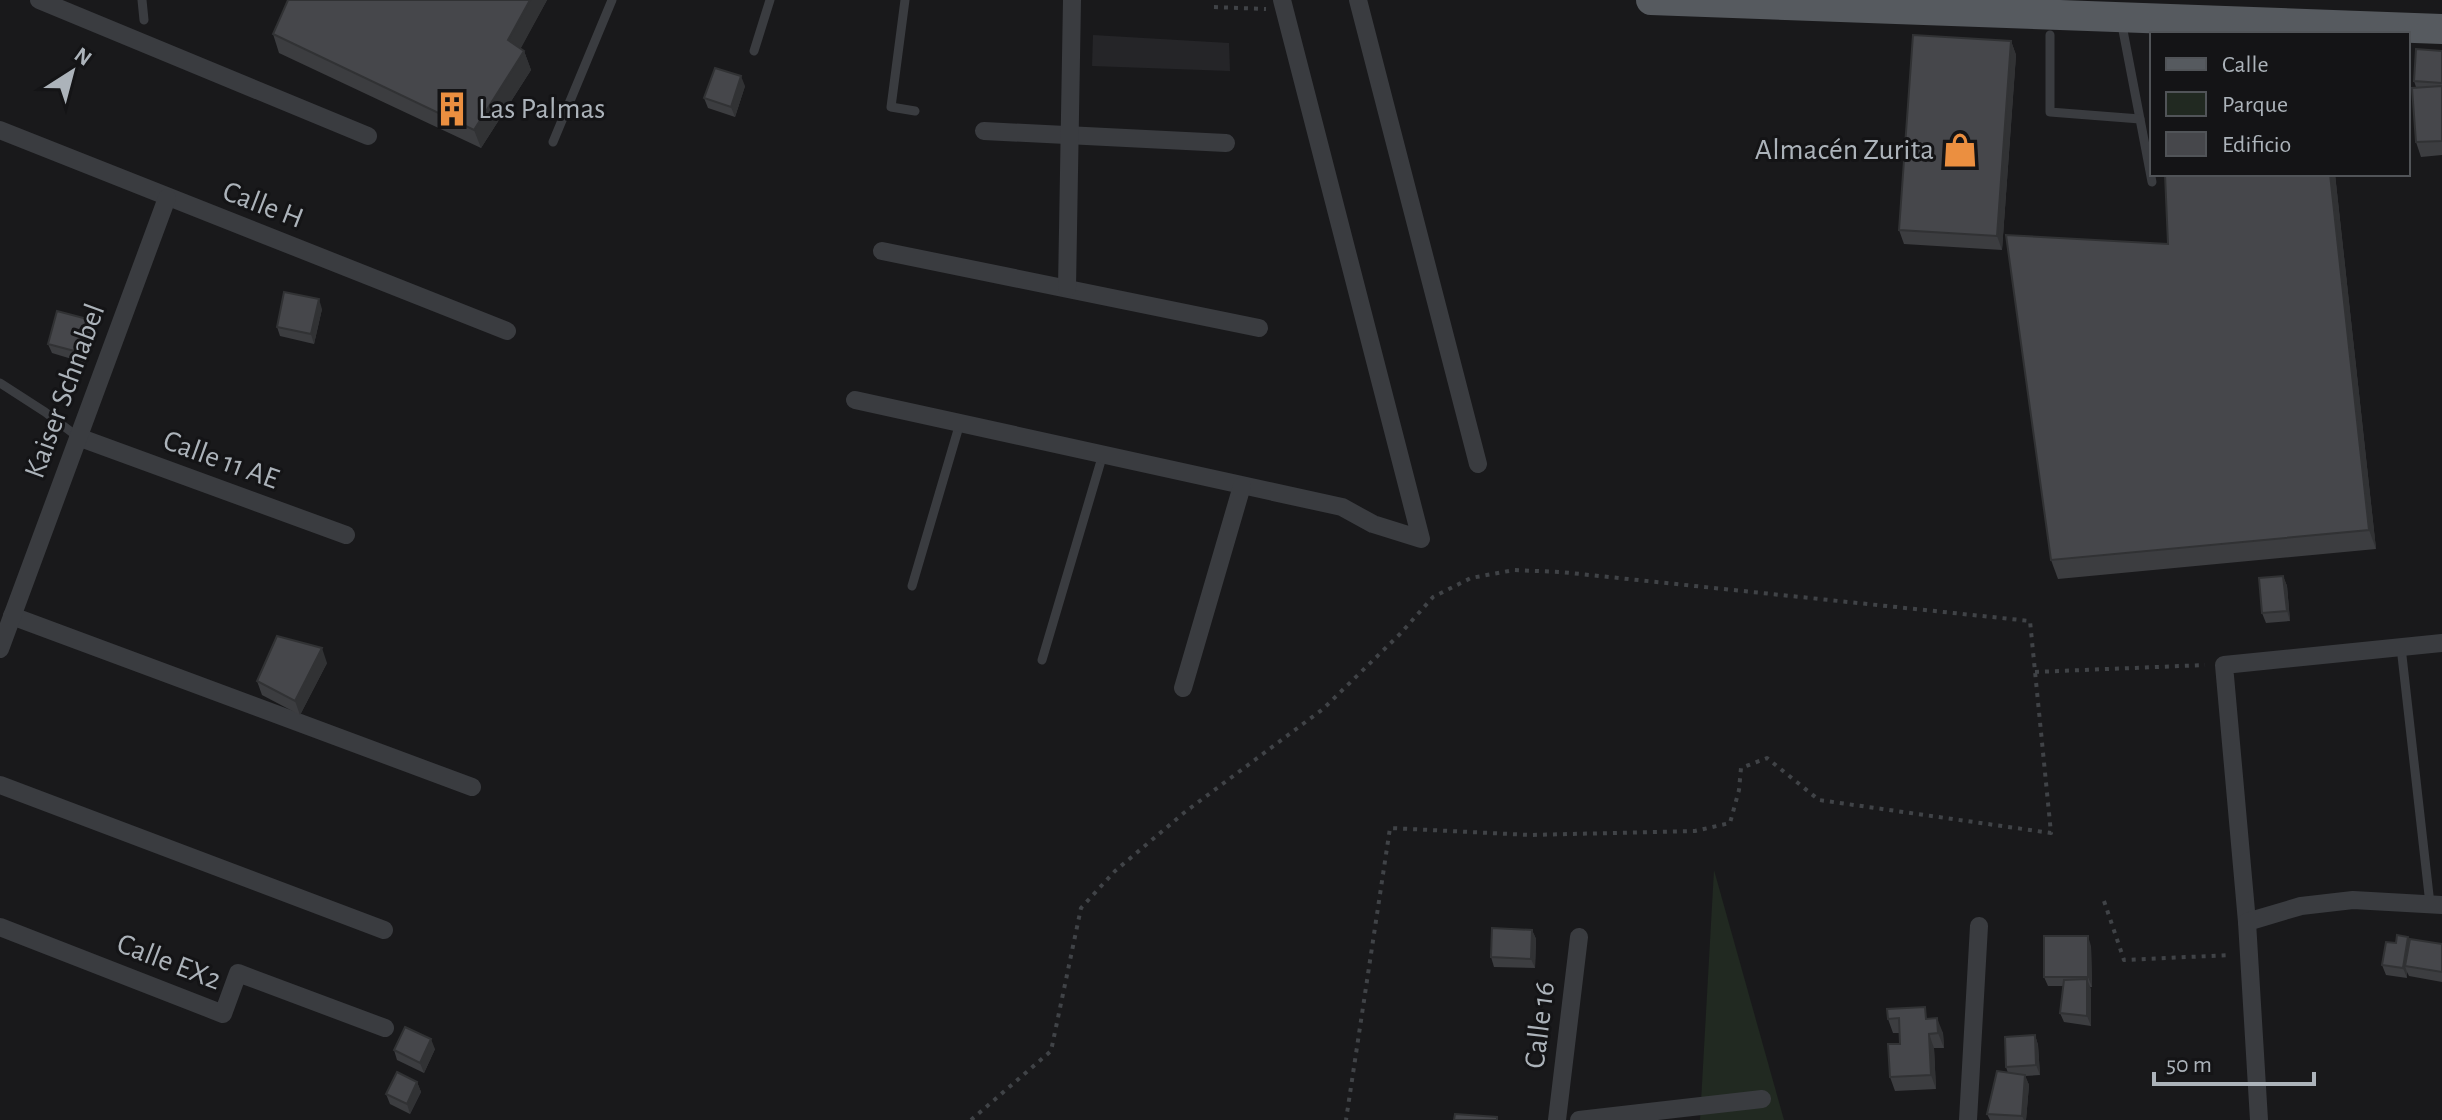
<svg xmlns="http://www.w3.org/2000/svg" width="2442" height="1120" font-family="'Alegreya Sans',sans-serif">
  <rect width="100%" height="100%" fill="#19191b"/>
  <polygon fill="#252528" points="1093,35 1229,43 1230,71 1092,66"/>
  <polygon fill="#212921" points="1714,870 1784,1120 1700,1120"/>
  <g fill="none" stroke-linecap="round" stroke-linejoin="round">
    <g stroke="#404347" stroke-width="4" stroke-dasharray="4 6" stroke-linecap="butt">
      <polyline points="1214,7 1266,9"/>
      <polyline points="2035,672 2205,665"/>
      <polyline points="2104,901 2124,960 2231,955"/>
      <polyline points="971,1120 1051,1051 1081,908 1115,871 1185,812 1323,709 1400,634 1433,597 1471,578 1514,570 1561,572 2030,621 2051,833 1819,800 1767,758 1741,768 1739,790 1730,823 1695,831 1530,835 1390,828 1346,1120"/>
    </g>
    <g stroke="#3a3c40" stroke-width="9">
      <polyline points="142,0 144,20"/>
      <polyline points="905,0 891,107 915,111"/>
      <polyline points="2121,20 2140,119"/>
      <polyline points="2050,35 2050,112 2140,119 2152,182"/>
      <polyline points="754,51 770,0"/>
      <polyline points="553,142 612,0"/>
      <polyline points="0,383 45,412 78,437"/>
      <polyline points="912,586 960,423"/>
      <polyline points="2401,647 2430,904"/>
      <polyline points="1042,660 1103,454"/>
    </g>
    <g stroke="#3a3c40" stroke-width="18">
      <polyline points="39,0 368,136"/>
      <polyline points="1358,0 1478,464"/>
      <polyline points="0,130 507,331"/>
      <polyline points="984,131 1226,143"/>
      <polyline points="882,251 1259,328"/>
      <polyline points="1067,288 1072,0"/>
      <polyline points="855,400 1342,507 1373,524 1421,539 1282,0"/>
      <polyline points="78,437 346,535"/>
      <polyline points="12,616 472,787"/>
      <polyline points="0,649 167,198"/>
      <polyline points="1183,688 1242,486"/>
      <polyline points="0,785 384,930"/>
      <polyline points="2247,922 2224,665 2442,643"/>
      <polyline points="0,927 223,1014 238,973 385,1028"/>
      <polyline points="1557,1120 1579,937"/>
      <polyline points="1579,1120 1762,1099"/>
      <polyline points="1968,1120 1979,926"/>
      <polyline points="2259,1120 2247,922 2301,906 2353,900 2442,905"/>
    </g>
    <polyline stroke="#565a5f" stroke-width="30" points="1651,0 2442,29"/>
  </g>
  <g fill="#3c3d40">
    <polygon points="288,0 547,0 520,49 524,51 531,70 481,148 279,53 273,34"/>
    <polygon points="2011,41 2016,55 2002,250 1904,244 1899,230"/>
    <polygon points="2442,51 2442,155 2421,157 2416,142 2416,87 2414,81"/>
    <polygon points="745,86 735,117 708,108 704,98"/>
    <polygon points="2335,174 2376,549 2058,579 2051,560 2168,244"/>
    <polygon points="322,309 314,344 280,336 277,327"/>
    <polygon points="94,330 85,363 52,353 48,344"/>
    <polygon points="2283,576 2287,586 2290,621 2266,623 2262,613"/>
    <polygon points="327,663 300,715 262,695 257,681"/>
    <polygon points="1532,930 1536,939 1535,968 1494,967 1491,957"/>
    <polygon points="2408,937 2409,941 2442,944 2442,982 2409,976 2407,972 2407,978 2386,975 2382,965 2396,943"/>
    <polygon points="2091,946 2092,987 2090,987 2091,1026 2064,1022 2060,1013 2063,986 2048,986 2044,977"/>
    <polygon points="1888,1019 1929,1019 1943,1033 1944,1048 1934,1048 1936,1089 1895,1091 1890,1077 1900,1044 1900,1033 1893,1033"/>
    <polygon points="2035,1035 2038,1045 2040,1075 2025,1076 2029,1085 2026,1120 1990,1120 1987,1114 2008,1073 2006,1067"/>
    <polygon points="435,1049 424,1073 397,1060 394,1050"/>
    <polygon points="417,1082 421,1092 410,1114 390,1104 386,1094"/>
  </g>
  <g fill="#313234">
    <polygon points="530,0 547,0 515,59 508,40"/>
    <polygon points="2011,41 2016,55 2002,250 1997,236"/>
    <polygon points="524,51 531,70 481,148 474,130"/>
    <polygon points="741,76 745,86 735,117 731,107"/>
    <polygon points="2330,174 2335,174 2376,549 2369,530"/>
    <polygon points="319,299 322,309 314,344 311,334"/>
    <polygon points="91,320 94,330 85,363 82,353"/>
    <polygon points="2283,576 2287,586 2290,621 2287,611"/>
    <polygon points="322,648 327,663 300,715 295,701"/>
    <polygon points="1532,930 1536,939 1535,968 1531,959"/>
    <polygon points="2088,936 2091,946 2092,987 2088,977"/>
    <polygon points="2408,937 2411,947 2405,966 2407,972 2407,978 2403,968"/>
    <polygon points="2087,979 2091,989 2091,1026 2087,1016"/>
    <polygon points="1937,1018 1943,1033 1944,1048 1938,1033"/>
    <polygon points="1929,1034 1934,1048 1936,1089 1931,1075"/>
    <polygon points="2035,1035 2038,1045 2040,1075 2036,1065"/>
    <polygon points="431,1039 435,1049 424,1073 420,1063"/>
    <polygon points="2025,1075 2029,1085 2026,1120 2024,1120 2022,1116"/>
    <polygon points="417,1082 421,1092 410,1114 407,1104"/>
  </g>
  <g fill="#46474b" stroke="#313234" stroke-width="2">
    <polygon points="288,0 530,0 508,40 524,51 474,130 273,34"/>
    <polygon points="1913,35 2011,41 1997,236 1899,230"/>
    <polygon points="2416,49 2442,51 2442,83 2414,81"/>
    <polygon points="715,68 741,76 731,107 704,98"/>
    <polygon points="2442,86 2442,141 2416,142 2412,88"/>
    <polygon points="2165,174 2330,174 2369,530 2051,560 2006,235 2168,244"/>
    <polygon points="284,292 319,299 311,334 277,327"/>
    <polygon points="57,311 91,320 82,353 48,344"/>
    <polygon points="2283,576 2287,611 2262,613 2259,578"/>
    <polygon points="277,636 322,648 295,701 257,681"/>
    <polygon points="1492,928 1532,930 1531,959 1491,957"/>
    <polygon points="2397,935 2408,937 2403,968 2382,965 2386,942 2396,943"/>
    <rect x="2044" y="936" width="44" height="41"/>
    <polygon points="2410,939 2442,944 2442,972 2405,966"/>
    <polygon points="2087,979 2087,1016 2060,1013 2064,980"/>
    <polygon points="1925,1007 1926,1019 1937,1018 1938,1033 1929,1034 1931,1075 1890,1077 1888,1044 1900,1044 1899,1018 1888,1019 1887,1009"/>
    <polygon points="405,1027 431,1039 420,1063 394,1050"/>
    <polygon points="2035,1035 2036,1065 2006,1067 2005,1037"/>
    <polygon points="1997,1071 2025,1075 2022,1116 1987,1114"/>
    <polygon points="397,1072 417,1082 407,1104 386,1094"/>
    <polygon points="1455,1114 1497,1117 1497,1120 1454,1120"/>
  </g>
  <defs>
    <g id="building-bare" transform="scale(2.76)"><path d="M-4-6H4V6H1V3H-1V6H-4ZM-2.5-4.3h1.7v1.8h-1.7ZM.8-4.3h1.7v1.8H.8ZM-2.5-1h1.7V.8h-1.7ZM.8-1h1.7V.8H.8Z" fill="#eb8f40" stroke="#141416" stroke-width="2.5" paint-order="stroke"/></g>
    <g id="shop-bare" transform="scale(2.76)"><path d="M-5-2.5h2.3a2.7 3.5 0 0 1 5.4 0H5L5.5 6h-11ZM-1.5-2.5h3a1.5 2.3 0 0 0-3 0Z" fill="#eb8f40" stroke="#141416" stroke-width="2.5" paint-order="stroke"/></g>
  </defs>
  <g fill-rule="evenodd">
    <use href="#building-bare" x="452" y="109"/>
    <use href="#shop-bare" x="1960" y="150"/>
  </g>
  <g text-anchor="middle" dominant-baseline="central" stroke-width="6" stroke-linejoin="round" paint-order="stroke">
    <g font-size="30" fill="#acb3ba" stroke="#141416" text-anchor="start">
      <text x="478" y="109">Las Palmas</text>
      <text x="1934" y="150" text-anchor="end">Almacén Zurita</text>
    </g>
    <g font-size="30" fill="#acb3ba" stroke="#141416">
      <text transform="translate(263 205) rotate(21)">Calle H</text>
      <text transform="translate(65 391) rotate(-70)">Kaiser Schnabel</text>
      <text transform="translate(221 460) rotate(20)">Calle 11 AE</text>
      <text transform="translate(169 962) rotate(21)">Calle EX2</text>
      <text transform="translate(1540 1025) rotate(-83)">Calle 16</text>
    </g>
  </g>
  <rect x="2150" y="32" width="260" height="144" fill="#141416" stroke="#515458" stroke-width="2"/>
  <rect x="2166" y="58" width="40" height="12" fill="#565a5f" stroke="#515458" stroke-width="2"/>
  <text x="2222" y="72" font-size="24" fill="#acb3ba">Calle</text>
  <rect x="2166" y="92" width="40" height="24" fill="#212921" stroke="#515458" stroke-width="2"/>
  <text x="2222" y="112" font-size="24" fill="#acb3ba">Parque</text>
  <rect x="2166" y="132" width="40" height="24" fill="#46474b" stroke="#515458" stroke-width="2"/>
  <text x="2222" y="152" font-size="24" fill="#acb3ba">Edificio</text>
  <g transform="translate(72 72) rotate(36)" stroke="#141416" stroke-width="6" paint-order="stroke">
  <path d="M0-6L14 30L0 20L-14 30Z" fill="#acb3ba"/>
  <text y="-12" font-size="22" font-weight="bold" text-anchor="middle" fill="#acb3ba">N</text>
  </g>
  <path d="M2154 1072v12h160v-12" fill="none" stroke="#acb3ba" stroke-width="4"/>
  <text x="2166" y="1072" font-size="24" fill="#acb3ba" stroke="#141416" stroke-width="6" paint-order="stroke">50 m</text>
</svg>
